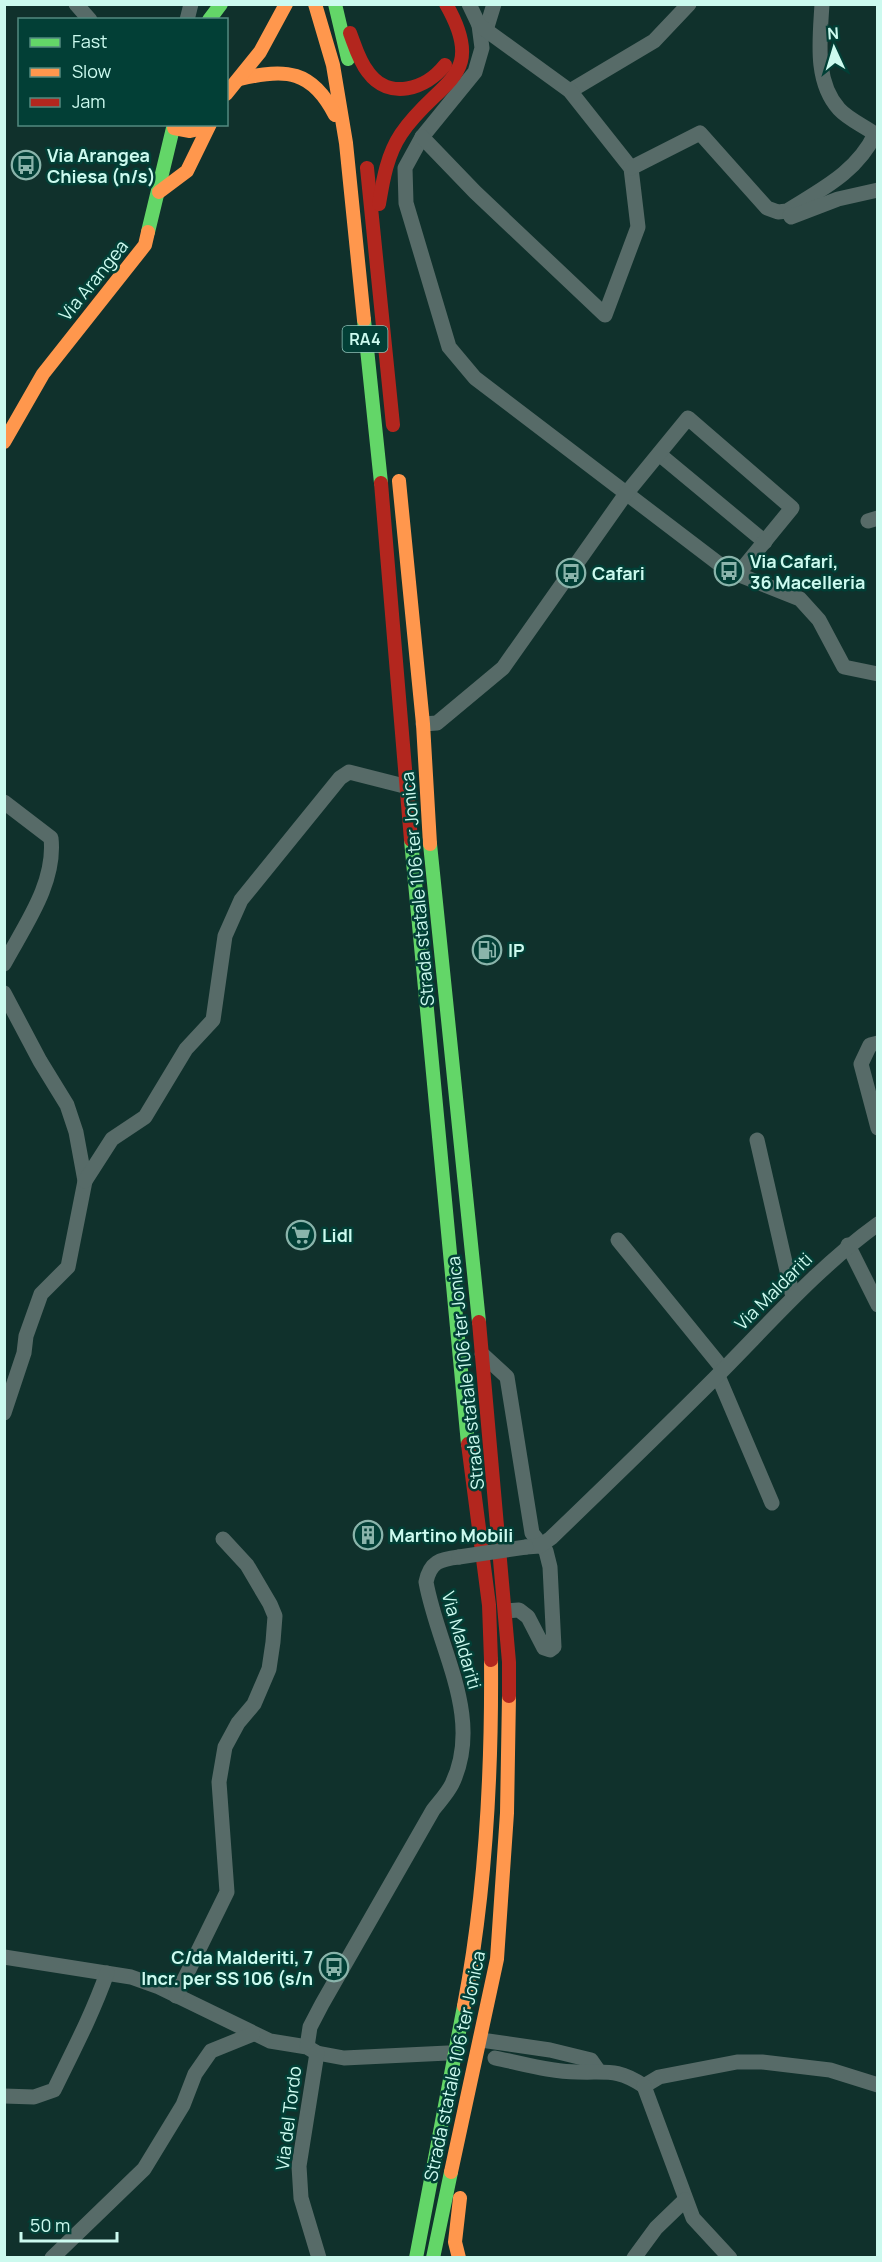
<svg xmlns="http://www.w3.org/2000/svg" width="882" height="2262" font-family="Manrope,sans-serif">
  <rect width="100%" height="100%" fill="#10312c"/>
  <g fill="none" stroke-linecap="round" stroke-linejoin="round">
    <g stroke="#576b68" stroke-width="15">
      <polyline points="76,4 90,20"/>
      <polyline points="187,20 191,4"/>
      <polyline points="479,25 482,48 475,72 422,137 405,168 406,203 449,347 475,378 727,570 800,599 819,620 844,667 878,674"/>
      <polyline points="486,30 494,4"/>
      <polyline points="570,91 654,41 689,4"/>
      <polyline points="422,137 475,192 605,315 638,227 631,168 570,91 479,25 469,4"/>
      <path d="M631 168 700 133 767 208 778 212 787 211C822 189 857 172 875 134 864 126 848 119 839 109 814 81 820 39 822 4"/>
      <polyline points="790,215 791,217 838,199 878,190"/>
      <polyline points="659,454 765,542"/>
      <polyline points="868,521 878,518"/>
      <polyline points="423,724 437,723 503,668 625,495 688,418 792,508 738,574"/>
      <path d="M4 802 51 838C56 883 25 925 4 964"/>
      <polyline points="4,993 40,1061 67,1105 76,1132 85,1181 68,1267 41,1294 26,1336 24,1353 4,1413"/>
      <polyline points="878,1043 870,1045 861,1064 878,1128"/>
      <polyline points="757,1140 793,1297"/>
      <polyline points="85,1181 112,1139 145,1117 186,1049 213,1020 225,936 241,900 340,778 349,772 408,787"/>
      <polyline points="618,1240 723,1369"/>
      <polyline points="848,1245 878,1305"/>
      <polyline points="482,1354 507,1377 532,1533 546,1551 550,1567 554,1647 550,1650 544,1648 528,1617 519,1610 506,1611"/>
      <polyline points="718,1376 772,1503"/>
      <path d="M526 1547 540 1546 551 1538C606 1485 661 1432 715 1378 768 1325 817 1268 878 1224"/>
      <polyline points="4,1957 131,1977 159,1987 270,2041 307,2047 317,2053 344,2058 448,2053"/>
      <polyline points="176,1996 227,1892 219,1782 225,1747 238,1723 254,1704 269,1669 273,1642 275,1616 270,1604 247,1565 223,1539"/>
      <polyline points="481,2040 550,2050 591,2060 598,2070"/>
      <path d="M307 2047 310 2027 322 2004 433 1810C439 1802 447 1794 452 1784 484 1717 438 1649 426 1582 430 1562 440 1559 459 1557"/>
      <polyline points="317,2053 299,2166 301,2198 319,2258"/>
      <path d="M495 2058C521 2063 550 2072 577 2072 607 2073 617 2068 644 2086"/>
      <polyline points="644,2086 659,2077 737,2062 762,2062 830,2070 878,2085"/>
      <polyline points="644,2086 693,2218 730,2258"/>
      <path d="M4 2096 34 2097 54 2090C73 2051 92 2015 107 1973"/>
      <polyline points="52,2258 144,2169 183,2105 195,2074 211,2051 253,2034"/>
      <polyline points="634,2258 656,2228 685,2200"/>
    </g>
    <g stroke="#63d668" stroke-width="14">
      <polyline points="335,4 348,59"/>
      <polyline points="209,20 221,4"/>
      <polyline points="148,232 174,124"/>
      <polyline points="364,320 381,483"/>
      <polyline points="411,840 468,1444"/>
      <polyline points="430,844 479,1322"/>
      <polyline points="416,2258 464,2006"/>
      <polyline points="433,2258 451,2172"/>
    </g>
    <g stroke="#ff974d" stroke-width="14">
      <polyline points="315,4 333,65 346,143 364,320"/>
      <path d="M240 79C286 68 312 70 335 115"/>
      <polyline points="226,94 260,52 286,4"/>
      <polyline points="174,128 190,131 208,127"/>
      <polyline points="159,192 187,171 210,124"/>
      <polyline points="4,442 43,374 145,245 148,232"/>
      <polyline points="399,481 423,724 430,844"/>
      <path d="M464 2006C486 1891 492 1776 491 1660"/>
      <polyline points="451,2172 497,1959 507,1813 509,1696"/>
      <polyline points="459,2258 455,2242 460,2198"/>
    </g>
    <g stroke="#b3261e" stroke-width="14">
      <path d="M350 33C355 46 359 61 368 72 389 101 426 89 445 65"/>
      <polyline points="367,168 393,425"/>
      <path d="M379 204C383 180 387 155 401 134 437 80 489 79 446 4"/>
      <polyline points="381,483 411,840"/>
      <polyline points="479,1322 509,1662 509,1696"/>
      <polyline points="468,1444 489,1605 491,1660"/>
    </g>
    <polyline stroke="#576b68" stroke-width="15" points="459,1557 526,1547"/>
  </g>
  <defs>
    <g id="bus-ring" transform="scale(1.5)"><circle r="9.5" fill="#023f36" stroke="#8ab4ab" stroke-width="1.5"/><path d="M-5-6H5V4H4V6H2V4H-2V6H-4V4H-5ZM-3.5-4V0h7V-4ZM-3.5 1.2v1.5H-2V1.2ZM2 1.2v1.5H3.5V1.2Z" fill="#8ab4ab"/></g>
    <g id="fuel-ring" transform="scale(1.5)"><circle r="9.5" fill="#023f36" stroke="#8ab4ab" stroke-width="1.5"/><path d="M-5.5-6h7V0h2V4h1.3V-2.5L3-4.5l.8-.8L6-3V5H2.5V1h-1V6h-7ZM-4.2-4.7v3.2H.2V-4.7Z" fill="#8ab4ab"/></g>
    <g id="supermarket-ring" transform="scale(1.5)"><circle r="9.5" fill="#023f36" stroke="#8ab4ab" stroke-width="1.5"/><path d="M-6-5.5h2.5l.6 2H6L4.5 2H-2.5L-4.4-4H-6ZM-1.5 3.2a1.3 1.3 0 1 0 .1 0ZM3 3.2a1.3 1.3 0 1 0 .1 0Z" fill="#8ab4ab"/></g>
    <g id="building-ring" transform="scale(1.5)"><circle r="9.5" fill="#023f36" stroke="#8ab4ab" stroke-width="1.5"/><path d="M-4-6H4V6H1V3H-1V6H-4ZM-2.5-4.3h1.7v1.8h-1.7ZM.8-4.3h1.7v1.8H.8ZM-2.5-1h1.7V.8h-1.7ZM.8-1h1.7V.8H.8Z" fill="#8ab4ab"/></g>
  </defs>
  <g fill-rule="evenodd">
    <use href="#bus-ring" x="26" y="165"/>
    <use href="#bus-ring" x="729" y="571"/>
    <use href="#bus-ring" x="571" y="573"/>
    <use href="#fuel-ring" x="487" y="950"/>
    <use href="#supermarket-ring" x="301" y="1235"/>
    <use href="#building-ring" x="368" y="1535"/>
    <use href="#bus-ring" x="334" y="1967"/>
  </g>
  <g text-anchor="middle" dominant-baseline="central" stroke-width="5" stroke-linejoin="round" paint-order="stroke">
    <rect fill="#023f36" stroke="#8fc2b8" stroke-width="1.5" x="342.5" y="326" width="45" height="26" rx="4.5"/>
    <g font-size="16" font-weight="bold" fill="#ccfaef">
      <text x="365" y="339">RA4</text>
    </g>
    <g font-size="18" font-weight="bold" fill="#ccfaef" stroke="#023f36" text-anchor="start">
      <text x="47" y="155">Via Arangea<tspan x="47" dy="21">Chiesa (n/s)</tspan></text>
      <text x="750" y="561">Via Cafari,<tspan x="750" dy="21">36 Macelleria</tspan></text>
      <text x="592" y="573">Cafari</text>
      <text x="508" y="950">IP</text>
      <text x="322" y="1235">Lidl</text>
      <text x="389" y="1535">Martino Mobili</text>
      <text x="313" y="1957" text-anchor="end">C/da Malderiti, 7<tspan x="313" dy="21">Incr. per SS 106 (s/n</tspan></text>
    </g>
    <g font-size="18" fill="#ccfaef" stroke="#023f36">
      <text transform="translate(93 280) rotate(-51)">Via Arangea</text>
      <text transform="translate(417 889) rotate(-95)">Strada statale 106 ter Jonica</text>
      <text transform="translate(773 1291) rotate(-45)">Via Maldariti</text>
      <text transform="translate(465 1373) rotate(-96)">Strada statale 106 ter Jonica</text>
      <text transform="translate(462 1640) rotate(74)">Via Maldariti</text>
      <text transform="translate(454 2066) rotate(-78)">Strada statale 106 ter Jonica</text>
      <text transform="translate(288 2118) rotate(-83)">Via del Tordo</text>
    </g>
  </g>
  <rect width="882" height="2262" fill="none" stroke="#ccfaef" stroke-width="12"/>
  <rect x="18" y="18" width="210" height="108" fill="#023f36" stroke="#538a80" stroke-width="1.5"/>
  <rect x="30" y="38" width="30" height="9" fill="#63d668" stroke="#538a80" stroke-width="1.5"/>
  <text x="72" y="48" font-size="18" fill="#ccfaef">Fast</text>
  <rect x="30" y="68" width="30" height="9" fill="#ff974d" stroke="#538a80" stroke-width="1.5"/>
  <text x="72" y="78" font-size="18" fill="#ccfaef">Slow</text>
  <rect x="30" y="98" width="30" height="9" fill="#b3261e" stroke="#538a80" stroke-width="1.5"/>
  <text x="72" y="108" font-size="18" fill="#ccfaef">Jam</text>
  <g transform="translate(834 48) rotate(356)" stroke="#023f36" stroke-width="4.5" paint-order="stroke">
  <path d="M0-4.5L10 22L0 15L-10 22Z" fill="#ccfaef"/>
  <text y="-9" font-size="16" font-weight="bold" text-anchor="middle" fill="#ccfaef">N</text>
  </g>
  <path d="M21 2232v9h96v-9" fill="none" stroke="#ccfaef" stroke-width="3"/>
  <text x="30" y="2232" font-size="18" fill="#ccfaef" stroke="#023f36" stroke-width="4.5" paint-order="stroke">50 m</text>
</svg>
